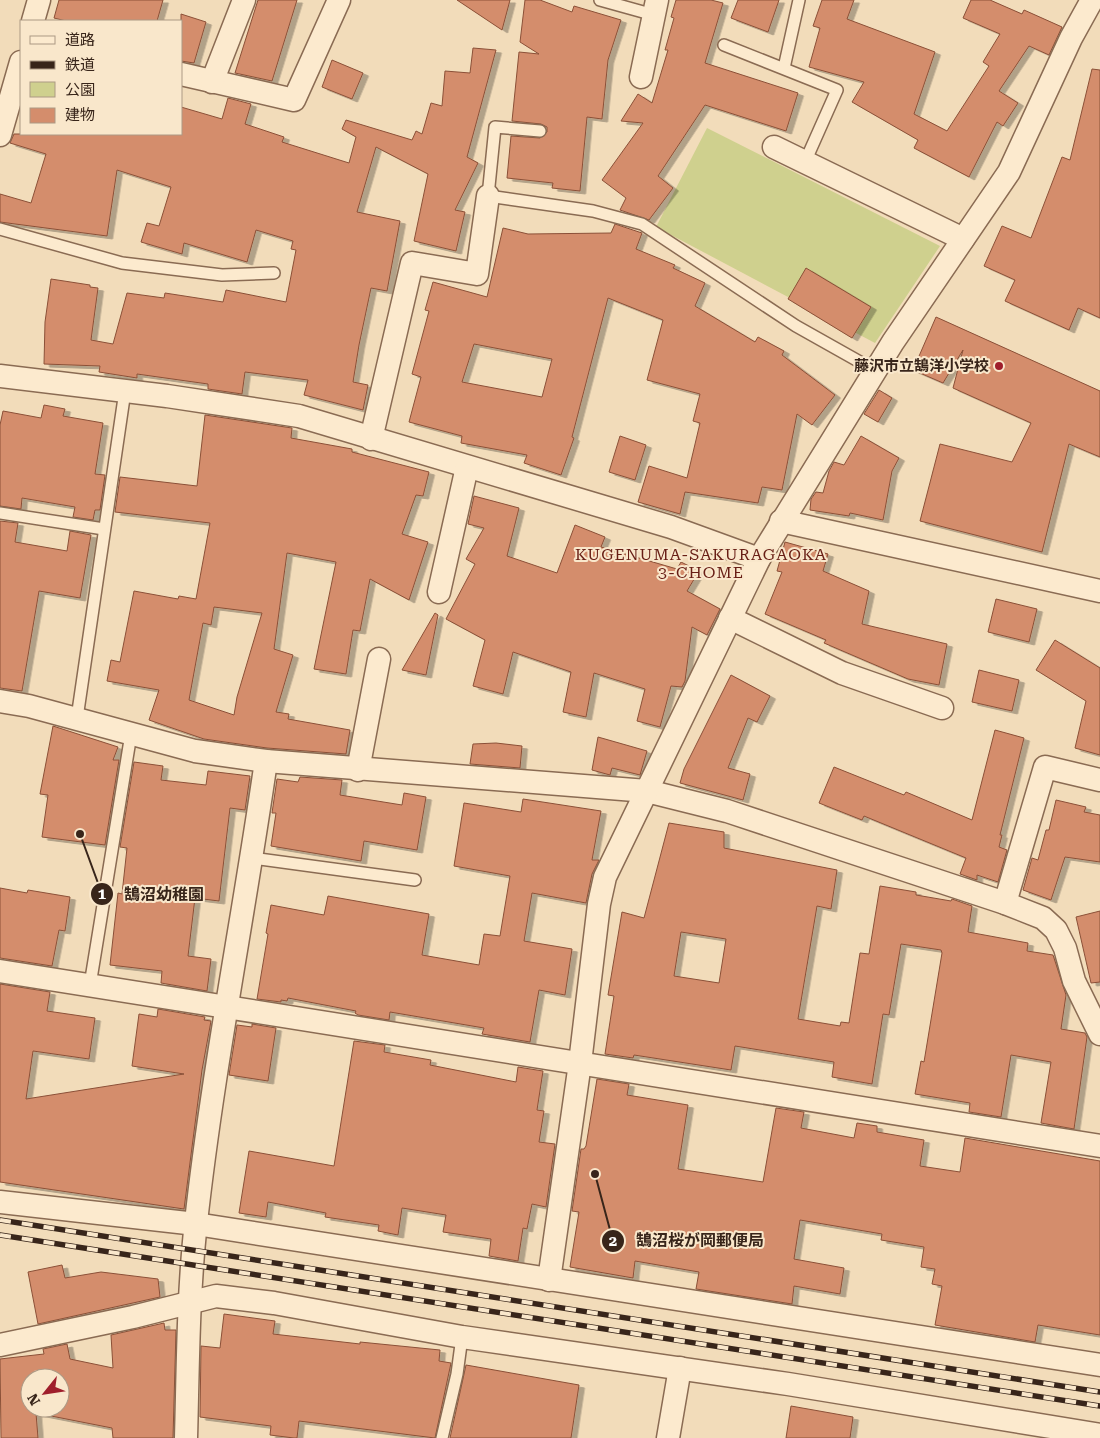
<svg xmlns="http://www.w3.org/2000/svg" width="1100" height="1438" font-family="'Roboto Serif','Noto Sans JP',serif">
  <defs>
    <filter id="shadow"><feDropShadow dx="5.5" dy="3" stdDeviation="0" flood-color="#0004"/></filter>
  </defs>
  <rect width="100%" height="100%" fill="#f2dcba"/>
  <polygon fill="#cfd08e" points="707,128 940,246 875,343 656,227"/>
  <g fill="#d48d6c" stroke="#8b5037" fill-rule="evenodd" filter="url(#shadow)">
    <polygon points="59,0 163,0 157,21 66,21 54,18"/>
    <polygon points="258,0 297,0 272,81 235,73"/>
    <polygon points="457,0 510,0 502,30"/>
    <polygon points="525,0 540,0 572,12 574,6 621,20 608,60 602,119 587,117 580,191 552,188 553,183 507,178 511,136 540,138 547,132 547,127 541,124 512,121 519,52 539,54 520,42"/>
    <polygon points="676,0 711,0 723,3 705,63 798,93 786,131 705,105 658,176 673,188 649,220 620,210 626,198 602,180 643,123 621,121 638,94 652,103 668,50 665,50 674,18 671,17"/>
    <polygon points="738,0 779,0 768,32 731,18"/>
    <polygon points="822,0 854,0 847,19 935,52 914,114 947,131 989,66 983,62 1000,34 963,18 971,0 990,0 1022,14 1024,10 1062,27 1049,55 1029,46 999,91 1018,103 1003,126 997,122 969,177 914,148 918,140 852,102 864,82 809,67 820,28 813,26"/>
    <polygon points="181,14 206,22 194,63 181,61"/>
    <polygon points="473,48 496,50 467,157 478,163 455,210 465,212 456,251 414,241 428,174 376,147 357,212 400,221 387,291 371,288 359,345 353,382 368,385 363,410 304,395 308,380 245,372 242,394 208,389 208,384 137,374 137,378 99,372 100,366 44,364 45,322 51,279 90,285 90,287 98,288 91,340 113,344 127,293 164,298 165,293 223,302 226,290 286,302 296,250 291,249 293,241 256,230 247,262 184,243 182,254 141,242 147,223 159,226 171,187 117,170 107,236 0,222 0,194 31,203 46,154 10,143 14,134 181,134 181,107 222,119 228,98 251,104 245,124 284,137 282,142 349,163 356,137 342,129 346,120 412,140 416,131 422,134 431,103 442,106 445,71 470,73"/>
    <polygon points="332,60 363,73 352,99 322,87"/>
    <polygon points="1092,69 1100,70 1100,318 1078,308 1069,330 1005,301 1015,280 984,266 1002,226 1031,238 1062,157 1070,160"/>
    <path d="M615 224 642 233 636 249 675 265 673 268 705 283 695 306 755 342 758 337 784 351 782 355 835 395 812 425 797 414 782 490 762 487 758 503 685 492 680 514 638 502 649 466 687 478 700 423 693 421 700 394 647 380 663 320 608 298 572 437 574 438 561 475 524 463 527 455 461 443 462 436 409 422 421 377 412 374 429 311 425 310 433 282 487 297 503 228 528 234 611 233ZM474 344 552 359 542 397 462 382Z"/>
    <polygon points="806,268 871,307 852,338 788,299"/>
    <polygon points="936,317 1100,391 1100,457 1069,444 1042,552 920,521 940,444 1012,462 1031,423 953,388 963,350 943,383 913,370"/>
    <polygon points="879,390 892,398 878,422 864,414"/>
    <polygon points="44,405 65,409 63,416 103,423 95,474 105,475 100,510 95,510 93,520 73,517 75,507 22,498 21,509 0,506 0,425 3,411 41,418"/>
    <path d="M205 415 292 428 291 438 352 449V452L429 472 423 496 416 495 402 534 428 542 409 600 370 579 360 631 353 630 346 674 314 669 336 562 287 553 274 649 293 655 276 712 289 714 288 719 350 730 346 754 267 748 204 739 149 720 159 690 107 681 111 660 120 662 134 591 178 599 179 596 196 599 210 523 115 512 120 477 197 486ZM214 607 262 613 237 697 234 715 189 700 203 623 211 625Z"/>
    <polygon points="620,436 646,445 635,480 609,472"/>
    <polygon points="861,436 899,458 892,471 883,520 850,513 849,516 810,510 811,499 816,492 823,493 829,471 834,462 844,465"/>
    <polygon points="474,496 519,508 507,556 557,573 575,525 605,537 601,547 677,569 681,562 699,571 687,591 720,609 707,635 692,627 685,681 682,687 671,686 660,727 637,721 645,689 594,673 586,717 563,712 571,672 513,652 503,694 473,686 485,640 446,619 475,564 466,559 484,528 468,524"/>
    <polygon points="0,521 18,523 15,542 67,551 70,531 91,535 80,598 39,591 22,691 0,688"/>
    <polygon points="785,542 828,554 823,571 869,591 862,624 947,644 939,685 908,679 824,643 826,640 765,614 782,572 777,571"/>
    <polygon points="996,599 1037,609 1029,642 988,632"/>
    <polygon points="435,613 438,615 426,675 402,670"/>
    <polygon points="1055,640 1100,668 1100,755 1075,748 1086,701 1036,670"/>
    <polygon points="979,670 1019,680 1012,711 972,702"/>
    <polygon points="731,675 770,696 757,722 748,718 728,768 750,774 743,800 680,783 684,769"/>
    <polygon points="53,726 118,747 113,760 119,760 105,845 42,837 48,795 40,794"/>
    <polygon points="995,730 1024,738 1000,835 1002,835 999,847 1007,850 998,882 977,875 977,880 960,874 966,858 864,816 862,820 819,803 834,767 904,795 906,792 972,820"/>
    <polygon points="598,737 647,751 640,775 612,768 610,775 592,770"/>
    <polygon points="496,743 522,746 520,768 470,764 473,744"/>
    <polygon points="134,762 163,766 161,780 206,785 208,771 250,776 245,810 230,808 219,901 195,898 188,956 211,959 207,991 161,983 162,971 110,965 118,893 122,894 127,848 120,847"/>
    <polygon points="300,777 342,780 340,795 402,805 404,793 426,797 417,850 364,841 361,861 271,846 276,813 272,813 277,779 298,782"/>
    <polygon points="523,799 601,811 592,860 599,860 592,874 586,903 532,893 524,941 572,949 565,995 539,990 530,1042 482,1034 484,1028 390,1012 389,1020 358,1015 355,1013 356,1011 288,998 287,1001 281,1000 281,1002 257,999 268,934 266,933 271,905 324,915 328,896 429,914 422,955 479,965 484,934 500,936 510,876 454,866 464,803 521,812"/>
    <polygon points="1056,800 1086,807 1084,812 1100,815 1100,862 1065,857 1051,900 1023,890 1032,858 1038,860 1046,830 1049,830"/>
    <path d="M669 823 724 832V848L837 870 831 909 817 906 798 1019 840 1026 841 1022 849 1023 860 953 869 954 880 886 916 892V895L951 901 952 899 972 906 968 932 1028 943 1027 951 1053 955 1066 995 1061 1029 1085 1033 1087 1037 1074 1129 1041 1123 1051 1062 1011 1055 1001 1117 969 1112 970 1103 915 1094 921 1061 924 1062 942 953 941 950 901 944 889 1015 883 1014 872 1084 832 1077 834 1062 735 1046 731 1070 634 1055 633 1058 605 1054 614 996 608 995 622 912 644 918ZM681 932 726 939 719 983 674 976Z"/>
    <polygon points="0,888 27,893 28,890 70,897 65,931 59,930 52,966 0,958"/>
    <polygon points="1100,911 1100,982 1091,983 1076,917"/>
    <polygon points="0,984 50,992 47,1011 95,1018 89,1059 33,1051 26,1099 184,1074 132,1066 139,1014 157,1017 158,1009 205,1017 204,1020 211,1021 202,1070 184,1209 0,1182"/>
    <polygon points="252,1024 276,1028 268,1081 229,1075 237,1025 252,1027"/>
    <polygon points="354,1041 385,1045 384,1052 431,1060 430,1065 516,1082 518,1067 543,1071 537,1110 544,1111 539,1142 555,1144 546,1207 532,1204 527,1229 523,1228 518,1261 489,1256 491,1239 443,1232 446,1215 402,1208 398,1235 378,1231 379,1225 325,1217 326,1213 268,1202 266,1217 239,1213 249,1151 334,1166"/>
    <polygon points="597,1079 629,1084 627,1095 688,1105 678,1169 763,1182 776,1108 804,1112 801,1128 854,1138 857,1123 877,1126 877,1132 924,1140 920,1166 960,1172 965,1138 1100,1161 1100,1335 1038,1325 1035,1342 935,1325 942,1286 932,1284 935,1269 921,1267 924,1247 881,1240 882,1234 800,1220 794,1259 844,1268 840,1294 794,1286 792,1304 696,1289 699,1272 635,1261 633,1278 570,1267 579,1212 572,1211 581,1149 584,1149 586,1146"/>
    <polygon points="62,1265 65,1278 101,1272 158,1279 160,1297 38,1324 28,1272"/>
    <polygon points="224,1314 275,1321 273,1334 360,1344 360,1342 440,1350 439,1361 451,1363 435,1438 299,1421 297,1438 294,1438 270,1435 271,1426 200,1417 201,1346 220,1348"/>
    <path d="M164 1323 165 1330H176L173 1438H113L112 1428 36 1413 38 1438H1L0 1359 44 1354 43 1349 67 1344 70 1359 113 1368 111 1335ZM30 1378H60V1408H30Z"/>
    <polygon points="466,1365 579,1385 571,1438 450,1438"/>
    <polygon points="791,1406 853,1417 850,1438 786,1438"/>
  </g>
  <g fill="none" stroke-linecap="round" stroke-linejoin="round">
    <g stroke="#8a6b53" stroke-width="14">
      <g id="service">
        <polyline points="600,0 654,15"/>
        <polyline points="724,45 837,90 805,162"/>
        <polyline points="784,68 799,0"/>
        <polyline points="540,131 495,127 488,196 593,211 642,224 796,326 876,371"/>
        <polyline points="0,229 122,263 222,275 274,273"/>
        <polyline points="0,513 104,529"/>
        <polyline points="77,718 125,391"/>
        <polyline points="252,858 415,880"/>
        <polyline points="90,985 131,734"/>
        <polyline points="442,1438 457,1374 462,1337"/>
      </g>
    </g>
    <g stroke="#8a6b53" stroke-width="25">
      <g id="minor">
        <polyline points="33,21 39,0"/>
        <polyline points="181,74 294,100 339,0"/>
        <polyline points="641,77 657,0"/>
        <polyline points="212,82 244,0"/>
        <polyline points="0,135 21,62"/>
        <polyline points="774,147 963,239"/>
        <polyline points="0,376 167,396 299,416 671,527 759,559"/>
        <polyline points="371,439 412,263 477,274 488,196"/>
        <polyline points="781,521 1100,591"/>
        <polyline points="439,592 467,467"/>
        <polyline points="730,618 842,673 942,708"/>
        <polyline points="0,701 29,706 195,751 266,761 647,791 727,811 1005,903 1043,918 1056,930 1065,948 1074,981 1100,1034"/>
        <polyline points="358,770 379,659"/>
        <polyline points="1005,903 1045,767 1100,780"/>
        <polyline points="0,971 1100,1146"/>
        <polyline points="0,1202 196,1224 1100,1365"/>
        <polyline points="549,1280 580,1063 599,904 605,877 759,559 893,342 1009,172 1071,38 1092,0"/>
        <polyline points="0,1345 133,1317 216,1296 274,1303 462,1337 788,1384 1100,1435"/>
        <path d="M186 1438C188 1366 188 1294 196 1222 213 1068 244 915 266 761"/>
        <polyline points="668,1438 680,1368"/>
      </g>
    </g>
    <use href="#service" stroke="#fceace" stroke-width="11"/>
    <use href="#minor" stroke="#fceace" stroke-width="22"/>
    <g stroke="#38251a" stroke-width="5.5">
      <g id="rail">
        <polyline points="0,1220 1100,1392"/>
        <polyline points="0,1235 1100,1406"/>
      </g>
    </g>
    <use href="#rail" stroke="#f9e7cb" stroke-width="4" stroke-dasharray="11" stroke-linecap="butt"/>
  </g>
  <circle fill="#9f1e2b" stroke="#f9e7cb" stroke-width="2" cx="999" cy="366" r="5"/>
  <g text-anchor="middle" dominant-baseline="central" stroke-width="4" stroke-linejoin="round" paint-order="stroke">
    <g font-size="15" font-weight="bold" fill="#38251a" stroke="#f9e7cb" text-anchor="end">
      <text x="989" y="366">藤沢市立鵠洋小学校</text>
    </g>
    <g font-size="16" letter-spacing="1" fill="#681e15" stroke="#f9e7cb">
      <text x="701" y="554">KUGENUMA-SAKURAGAOKA<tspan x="701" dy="18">3-CHOME</tspan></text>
    </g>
  </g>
  <path fill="none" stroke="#38251a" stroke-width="2" d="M80 834L102 894M595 1174L613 1241"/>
  <g fill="#38251a" stroke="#f9e7cb" stroke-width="2">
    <circle cx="80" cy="834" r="5"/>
    <circle cx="595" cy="1174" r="5"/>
    <circle cx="102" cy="894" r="12"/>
    <circle cx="613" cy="1241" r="12"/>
  </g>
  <g font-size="15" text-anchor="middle" font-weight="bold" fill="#fff">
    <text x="102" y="899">1</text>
    <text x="613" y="1246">2</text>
  </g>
  <g font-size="16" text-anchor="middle" font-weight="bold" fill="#38251a" stroke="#f9e7cb" stroke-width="4" stroke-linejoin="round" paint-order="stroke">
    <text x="164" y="900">鵠沼幼稚園</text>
    <text x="700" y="1246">鵠沼桜が岡郵便局</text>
  </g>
  <rect x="20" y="20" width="162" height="115" fill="#f9e7cb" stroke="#ac9984"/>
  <rect x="30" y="36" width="25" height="8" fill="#fceace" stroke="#ac9984"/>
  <text x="65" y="45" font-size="15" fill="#38251a">道路</text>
  <rect x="30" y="61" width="25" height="8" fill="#38251a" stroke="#ac9984"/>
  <text x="65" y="70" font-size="15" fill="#38251a">鉄道</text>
  <rect x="30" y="82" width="25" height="15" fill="#cfd08e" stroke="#ac9984"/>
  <text x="65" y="95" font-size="15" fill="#38251a">公園</text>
  <rect x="30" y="108" width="25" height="15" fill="#d48d6c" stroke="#ac9984"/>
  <text x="65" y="120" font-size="15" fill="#38251a">建物</text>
  <g transform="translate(45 1393) rotate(240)"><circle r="24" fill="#f9e7cb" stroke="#ac9984"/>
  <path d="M0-4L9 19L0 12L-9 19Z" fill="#9f1e2b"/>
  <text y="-8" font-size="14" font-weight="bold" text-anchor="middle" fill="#38251a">N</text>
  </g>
</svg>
